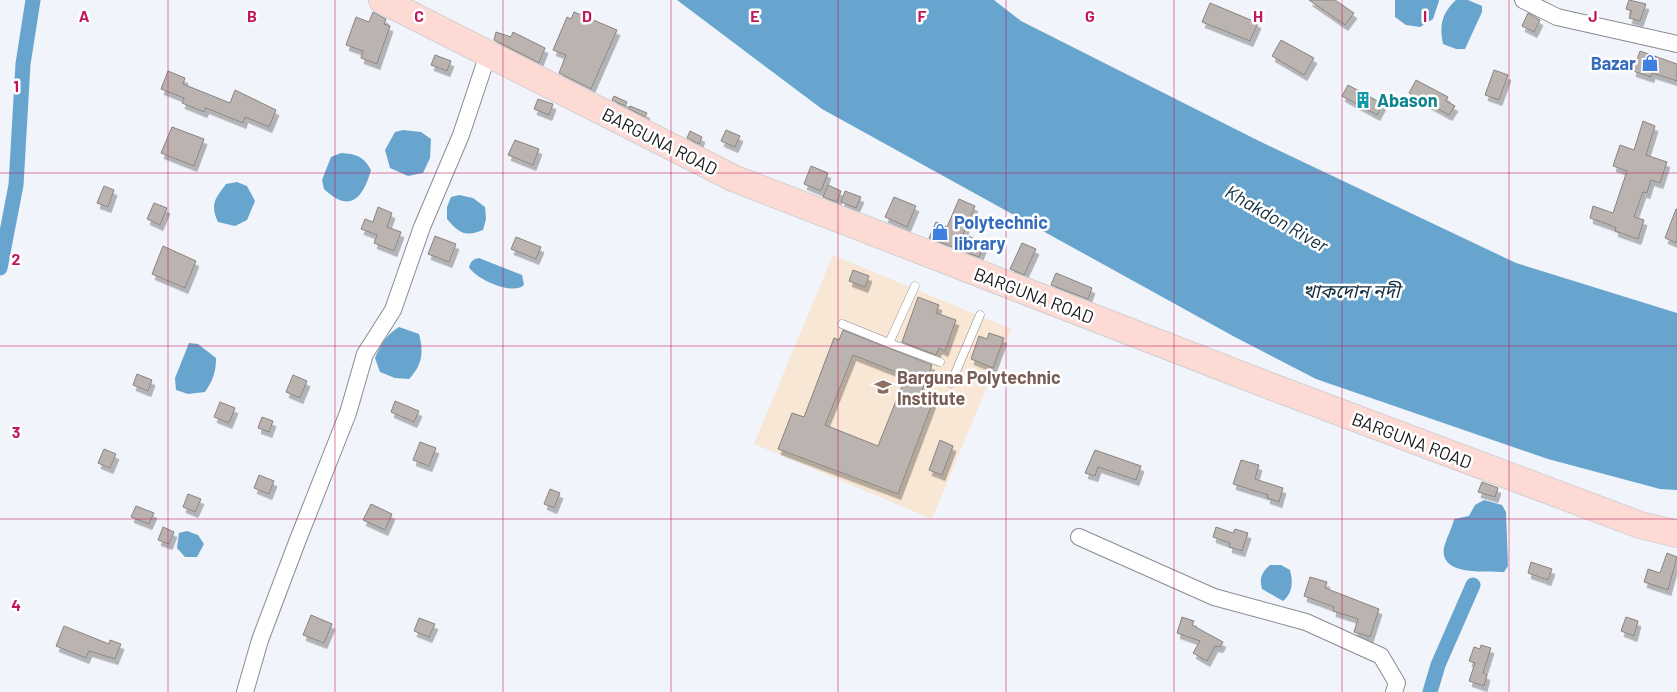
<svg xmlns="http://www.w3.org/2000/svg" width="1677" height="692" font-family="Barlow,'Noto Sans Bengali',sans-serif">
  <defs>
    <filter id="shadow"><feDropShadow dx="3" dy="5.5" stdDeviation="0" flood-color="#0004"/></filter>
  </defs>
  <rect width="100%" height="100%" fill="#f1f4fa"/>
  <polygon fill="#f7e7d4" points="833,255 1011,329 932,519 754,444"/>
  <g fill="#67a5ce">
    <polygon points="677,0 994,0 1021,21 1259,141 1516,263 1677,313 1677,490 1660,489 1548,459 1316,379 1233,336 822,109"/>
    <polygon points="1395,0 1439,0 1439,1 1433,19 1420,27 1406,25 1395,17"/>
    <path d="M1456 0H1468L1482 6V12L1465 49H1456L1443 44C1439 25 1442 13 1456 0Z"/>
    <polygon points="403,130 421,132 431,139 430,158 423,173 408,176 390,168 385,150 395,132"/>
    <path d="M341 153C356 154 363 156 371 170 363 198 350 214 324 189L322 180 331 157Z"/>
    <path d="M237 182 247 186 255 201 247 220 235 226 218 222C210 204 215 199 226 184Z"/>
    <path d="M459 195 473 198 485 207 486 219 483 230C465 237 460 234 447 219V207L451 197Z"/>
    <path d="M479 258 522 275 524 285C513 296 475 279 469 267 471 261 473 259 479 258Z"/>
    <path d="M399 327 419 334C424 353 422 365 409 379L395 378 380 372 375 358C381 344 386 335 399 327Z"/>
    <path d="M189 343 198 344 216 358C216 372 213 380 205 392L188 394 176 390 175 378Z"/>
    <path d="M1484 500 1502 505 1506 512 1508 566 1504 572C1486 571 1439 576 1444 548 1446 538 1452 529 1454 519L1469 516 1475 505Z"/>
    <polygon points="187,531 198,535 204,544 197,557 185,557 177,548 179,533"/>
    <path d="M1270 565H1281L1290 570C1293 581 1293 593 1283 601L1262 589C1259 578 1262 572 1270 565Z"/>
  </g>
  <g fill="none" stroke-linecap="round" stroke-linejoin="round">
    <g stroke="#67a5ce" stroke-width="15">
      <polyline points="0,268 16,185 23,64 33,0"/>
      <polyline points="1430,692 1438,665 1473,585"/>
    </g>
  </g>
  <g fill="#bab3af" stroke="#89837f" fill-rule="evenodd" filter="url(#shadow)">
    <polygon points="1309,0 1335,0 1354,13 1345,25"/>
    <polygon points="1629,0 1646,4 1640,21 1629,18 1632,11 1626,9"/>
    <polygon points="1210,3 1258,23 1250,41 1202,22"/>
    <polygon points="373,12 386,19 384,24 390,26 377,64 361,58 363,51 346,45 356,17 369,22"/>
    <polygon points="574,12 617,30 591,89 559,73 566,55 553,50 567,17 571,19"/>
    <polygon points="1528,13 1540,20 1534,32 1522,26"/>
    <polygon points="496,32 511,37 513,32 545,48 539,63 494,40"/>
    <polygon points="1281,40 1314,58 1304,75 1272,56"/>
    <polygon points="1640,51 1677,64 1677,81 1652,73 1651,77 1633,71"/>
    <polygon points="435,55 451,61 447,71 431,65"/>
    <polygon points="1494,70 1508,75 1499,100 1485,95"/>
    <polygon points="168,71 185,78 183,84 230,103 235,90 276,110 269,127 245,117 243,123 206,108 204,112 182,103 184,98 161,89"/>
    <polygon points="1416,80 1448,97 1446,101 1455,106 1449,115 1409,93"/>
    <polygon points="1348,85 1383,104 1377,115 1342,96"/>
    <polygon points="614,96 627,102 625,106 612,100"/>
    <polygon points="538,99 553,104 549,115 534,109"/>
    <polygon points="630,106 647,113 645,117 629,109"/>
    <polygon points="1643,121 1655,126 1646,155 1667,162 1660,183 1651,180 1647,193 1643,192 1634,217 1644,220 1638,239 1615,231 1616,228 1610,225 1590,218 1593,206 1613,213 1627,171 1613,166 1620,145 1634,150"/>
    <polygon points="172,127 204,139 194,166 161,153"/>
    <polygon points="726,130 740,136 735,147 721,141"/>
    <polygon points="690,131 702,137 699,144 687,138"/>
    <polygon points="515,140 539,149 533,165 508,155"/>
    <polygon points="811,166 828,173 821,191 804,184"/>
    <polygon points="828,185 841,191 837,202 823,197"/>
    <polygon points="104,186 114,190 108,207 97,203"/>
    <polygon points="845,191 861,197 856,208 841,202"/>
    <polygon points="894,197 916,206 907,227 885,217"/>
    <polygon points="959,199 975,206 963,234 985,243 979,257 929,238 936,222 947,227"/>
    <polygon points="154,203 167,208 160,225 147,219"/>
    <polygon points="378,207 392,213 387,227 401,232 394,251 374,243 377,235 361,229 365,219 373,222"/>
    <polygon points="1676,209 1677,209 1677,243 1665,238"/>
    <polygon points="435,236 456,244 449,262 428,254"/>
    <polygon points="516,237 541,247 536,259 511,249"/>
    <polygon points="1022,243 1036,249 1024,275 1010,269"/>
    <polygon points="163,246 196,261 185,288 152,274"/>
    <polygon points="853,270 869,276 865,287 849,281"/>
    <polygon points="1056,273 1092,288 1088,299 1051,285"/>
    <polygon points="918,297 939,305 936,313 956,320 945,351 939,348 936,355 902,342"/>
    <path d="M843 330 932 365 922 391 935 396 898 494 778 449 792 413 804 417 834 338 839 340ZM853 355 906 376 878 446 825 425Z"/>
    <polygon points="989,333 1004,338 993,368 971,359 979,336 987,339"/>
    <polygon points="137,374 152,380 148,391 133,385"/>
    <polygon points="293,375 307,381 300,398 286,392"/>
    <polygon points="395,401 419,411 414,422 391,412"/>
    <polygon points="220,402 235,408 229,423 214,417"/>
    <polygon points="262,417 273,421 269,432 258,428"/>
    <polygon points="940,440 953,446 942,475 929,470"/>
    <polygon points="420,442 436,448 429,466 413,460"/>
    <polygon points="104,449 116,454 110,468 98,463"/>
    <polygon points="1095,450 1141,466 1136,480 1098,467 1095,476 1085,473"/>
    <polygon points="1241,460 1259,465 1255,479 1283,488 1279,502 1267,498 1268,495 1233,484"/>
    <polygon points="259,475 274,481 269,494 254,488"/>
    <polygon points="1482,482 1498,488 1495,497 1478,492"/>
    <polygon points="550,489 560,493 554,508 544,504"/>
    <polygon points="188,494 201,499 195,512 183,507"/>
    <polygon points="371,504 392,514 385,530 363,520"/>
    <polygon points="136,506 154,513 149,524 131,517"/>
    <polygon points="163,527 174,532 169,544 158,540"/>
    <polygon points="1216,527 1233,533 1235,529 1248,533 1242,551 1229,547 1230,543 1213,537"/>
    <polygon points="1667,553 1677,557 1668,590 1644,582 1648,569 1660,573"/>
    <polygon points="1531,562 1552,569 1548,580 1528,573"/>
    <polygon points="1310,577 1327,582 1325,588 1379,609 1370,637 1354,632 1358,619 1333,611 1334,607 1304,596"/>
    <polygon points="311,615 332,624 324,643 303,635"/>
    <polygon points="1182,617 1194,621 1192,625 1223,642 1220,647 1215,646 1207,661 1193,653 1200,641 1177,633"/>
    <polygon points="1626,617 1638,621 1634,636 1621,631"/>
    <polygon points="419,618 435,624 429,637 414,631"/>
    <polygon points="64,626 109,644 110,640 121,644 115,659 89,651 86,658 56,646"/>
    <polygon points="1481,645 1491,648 1483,673 1487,675 1484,686 1469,681 1475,663 1469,661 1474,647 1480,649"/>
  </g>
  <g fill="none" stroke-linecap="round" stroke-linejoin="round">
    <g stroke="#898b91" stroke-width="9">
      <g id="service">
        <polyline points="842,324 889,343 915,286"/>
        <polyline points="889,343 940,362"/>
        <polyline points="951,383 980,315"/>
      </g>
    </g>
    <g stroke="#898b91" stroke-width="18">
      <g id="minor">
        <polyline points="1523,0 1557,17 1677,44"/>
        <polyline points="1079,537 1214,597 1306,622 1381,656 1397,683 1394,692"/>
        <polyline points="245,692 260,640 297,542 348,413 365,354 393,310 422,227 461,135 488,54"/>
      </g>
    </g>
    <g stroke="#d1d1d2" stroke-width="28">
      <polyline id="primary" points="382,0 733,178 1270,386 1640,525 1677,534"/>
    </g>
    <use href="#service" stroke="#fff" stroke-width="8"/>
    <use href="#minor" stroke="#fff" stroke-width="16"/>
    <use href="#primary" stroke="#fddad4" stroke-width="26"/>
  </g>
  <path fill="none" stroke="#c2185b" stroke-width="1" stroke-opacity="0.55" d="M168 0V692M335 0V692M503 0V692M671 0V692M838 0V692M1006 0V692M1174 0V692M1342 0V692M1509 0V692M0 173H1677M0 346H1677M0 519H1677"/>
  <defs>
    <g id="shop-bare" transform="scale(1.35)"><path d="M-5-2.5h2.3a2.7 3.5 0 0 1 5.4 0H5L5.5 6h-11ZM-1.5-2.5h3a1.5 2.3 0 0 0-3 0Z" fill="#3f7fe0" stroke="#fff" stroke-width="2.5" paint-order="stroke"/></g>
    <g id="building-bare" transform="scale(1.35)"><path d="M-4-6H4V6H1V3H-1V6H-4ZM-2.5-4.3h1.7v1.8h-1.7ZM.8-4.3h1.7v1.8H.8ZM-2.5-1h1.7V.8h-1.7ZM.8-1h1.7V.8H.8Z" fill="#0f9aa8" stroke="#fff" stroke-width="2.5" paint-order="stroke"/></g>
    <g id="university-bare" transform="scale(1.35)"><path d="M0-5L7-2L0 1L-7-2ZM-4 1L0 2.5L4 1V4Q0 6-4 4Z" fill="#8d6e63" stroke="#fff" stroke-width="2.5" paint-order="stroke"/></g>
  </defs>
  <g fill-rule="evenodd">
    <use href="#shop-bare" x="1650" y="63"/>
    <use href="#building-bare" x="1363" y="100"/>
    <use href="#shop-bare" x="940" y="232"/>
    <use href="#university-bare" x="883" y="387"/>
  </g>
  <g text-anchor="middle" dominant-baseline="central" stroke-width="5" stroke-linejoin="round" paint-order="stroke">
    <g font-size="18" font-weight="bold" fill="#366cbe" stroke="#fff" text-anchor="end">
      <text x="1636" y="63">Bazar</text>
      <text x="954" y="222" text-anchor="start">Polytechnic<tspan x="954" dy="21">library</tspan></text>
    </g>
    <g font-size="18" font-weight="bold" fill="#0d838f" stroke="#fff" text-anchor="start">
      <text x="1377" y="100">Abason</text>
    </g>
    <g font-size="18" fill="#18191c" stroke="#fff">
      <text transform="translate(660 141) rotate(27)">BARGUNA ROAD</text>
      <text transform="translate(1034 295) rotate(21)">BARGUNA ROAD</text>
      <text transform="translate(1412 440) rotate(21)">BARGUNA ROAD</text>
    </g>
    <g font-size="18" font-weight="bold" fill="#785e54" stroke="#fff" text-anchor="start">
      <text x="897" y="377">Barguna Polytechnic<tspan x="897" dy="21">Institute</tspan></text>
    </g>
    <g font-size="19" font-style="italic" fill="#122e40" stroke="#fff">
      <text transform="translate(1277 218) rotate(30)">Khakdon River</text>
      <text x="1351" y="290">খাকদোন নদী</text>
    </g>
  </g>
  <g font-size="16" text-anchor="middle" font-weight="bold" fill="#c2185b" stroke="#fff" stroke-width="5" stroke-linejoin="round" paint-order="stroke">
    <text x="84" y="22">A</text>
    <text x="252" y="22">B</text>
    <text x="419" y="22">C</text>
    <text x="587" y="22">D</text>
    <text x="755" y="22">E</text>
    <text x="922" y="22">F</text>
    <text x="1090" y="22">G</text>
    <text x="1258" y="22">H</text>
    <text x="1425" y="22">I</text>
    <text x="1593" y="22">J</text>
    <text x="16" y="92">1</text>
    <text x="16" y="265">2</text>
    <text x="16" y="438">3</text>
    <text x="16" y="611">4</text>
  </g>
</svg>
